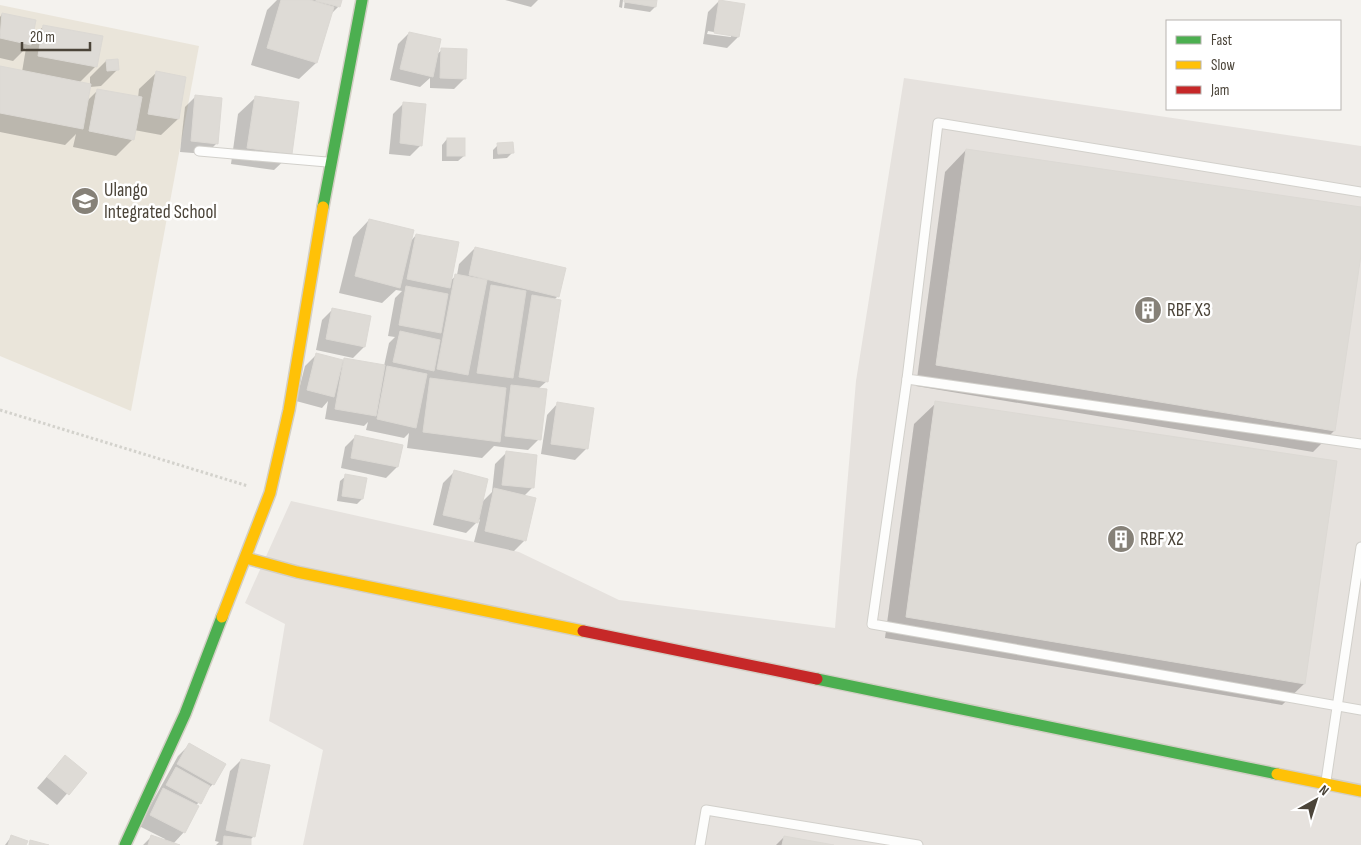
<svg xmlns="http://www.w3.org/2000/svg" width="1361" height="845" font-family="'Sofia Sans Condensed',sans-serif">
  <rect width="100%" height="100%" fill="#f4f2ee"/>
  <polygon fill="#e6e2de" points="904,78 1361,146 1361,845 303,845 323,750 269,721 285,624 245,603 291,501 519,552 619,600 835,628 856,381"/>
  <polygon fill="#eae5da" points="0,5 199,46 131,411 0,356"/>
  <g fill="#0003" fill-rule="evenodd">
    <polygon points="277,0 340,0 339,6 330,15 316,63 299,79 251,65 267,10"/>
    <polygon points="505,0 538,0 531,7"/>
    <polygon points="620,0 623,0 622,8 619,7"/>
    <polygon points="625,0 656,0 655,7 650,12 624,8"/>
    <path d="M719 1 738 37 727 48 703 44 708 12ZM708 31 731 35V37L707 34Z"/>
    <polygon points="2,14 31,38 44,26 96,66 79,83 90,85 90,77 106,61 118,69 101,86 90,87 87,101 98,90 138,98 139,89 156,73 178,119 161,135 134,130 133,139 116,156 73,147 76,134 65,145 0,132 0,67 22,72 26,48 13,61 0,58 0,17"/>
    <polygon points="409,33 436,55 442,50 465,78 454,89 430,88 430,78 420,87 390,80 398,44"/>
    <polygon points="196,96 217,143 206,154 180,152 185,107"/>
    <polygon points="255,98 291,154 274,170 231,164 238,114"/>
    <polygon points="404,103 421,145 410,156 389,154 393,114"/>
    <polygon points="447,139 464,156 458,161 442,161 442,145"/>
    <polygon points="498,145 513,152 507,158 493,159 493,150"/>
    <polygon points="966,150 1361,208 1361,246 1334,431 1313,452 916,386 945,172"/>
    <polygon points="369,220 410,242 416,235 450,281 457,275 459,264 475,248 558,296 554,300 547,381 538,389 539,439 528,450 494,446 482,458 407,448 409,433 404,438 366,430 368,422 364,426 325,419 328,401 322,408 296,401 305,366 316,355 342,361 345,359 384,366 389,343 395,337 388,336 395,298 402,291 396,290 382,303 339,293 353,237"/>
    <polygon points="333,309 364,347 353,358 316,350 322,320"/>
    <polygon points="558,403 586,449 575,460 541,454 547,415"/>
    <polygon points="936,403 1304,684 1282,705 885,638 914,424"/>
    <polygon points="356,436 397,467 386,478 341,468 345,447"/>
    <polygon points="506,453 536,456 532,488 524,496 525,540 514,551 474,542 480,519 466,533 433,525 443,483 454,472 481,503 492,492 495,464"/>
    <polygon points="346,476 362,499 357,504 337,501 340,481"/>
    <polygon points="189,745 213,784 206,791 196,806 184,832 173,844 176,845 143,845 152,836 165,841 165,839 139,826 178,756"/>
    <polygon points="65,756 85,773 57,805 37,788"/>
    <polygon points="241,760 254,836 250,840 249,845 216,845 219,842 215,841 230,771"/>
    <polygon points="11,837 25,845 5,845"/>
    <polygon points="784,837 827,845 776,845"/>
  </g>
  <g fill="#dedbd6" stroke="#dcd9d4">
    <polygon points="281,0 310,0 334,7 317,63 267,48"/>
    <polygon points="316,0 342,0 340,7 316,1"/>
    <polygon points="624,0 657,0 656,7 624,2"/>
    <polygon points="719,0 745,4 739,37 714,33"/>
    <polygon points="2,13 36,20 31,45 0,38"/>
    <polygon points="43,25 103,36 97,67 38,56"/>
    <polygon points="409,32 441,39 433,77 400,69"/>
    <polygon points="441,48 467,49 466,79 440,78"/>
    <polygon points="118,59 119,70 107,71 106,60"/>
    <polygon points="0,66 91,84 83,129 0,113"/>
    <polygon points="156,71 186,77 179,119 148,114"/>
    <polygon points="97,89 142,97 134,140 89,131"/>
    <polygon points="195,95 222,98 218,144 191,141"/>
    <polygon points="255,96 299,102 292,154 247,148"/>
    <polygon points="403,102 426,104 422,146 400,143"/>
    <rect x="447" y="138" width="18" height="18"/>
    <polygon points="513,142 514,153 498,154 497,143"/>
    <polygon points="966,149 1361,207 1361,255 1335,431 936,365"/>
    <polygon points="369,219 414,230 400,288 355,276"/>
    <polygon points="416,234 459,242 450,288 407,279"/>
    <polygon points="475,247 566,268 559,297 469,275"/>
    <polygon points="455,274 487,280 468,375 437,369"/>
    <polygon points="491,285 526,291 513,378 477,373"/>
    <polygon points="406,286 448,294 441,333 399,325"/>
    <polygon points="532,295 561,300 548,382 519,377"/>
    <polygon points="332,308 371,316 365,347 326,339"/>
    <polygon points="400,331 440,340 434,371 393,362"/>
    <polygon points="316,353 343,360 334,397 307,390"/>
    <polygon points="344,358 385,365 376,416 335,409"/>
    <polygon points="387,366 427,374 416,428 377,419"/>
    <polygon points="430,378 506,388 500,442 423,432"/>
    <polygon points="511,385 547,389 541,440 505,436"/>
    <polygon points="935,401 1337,461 1305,684 906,617"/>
    <polygon points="557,402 594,408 588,449 551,444"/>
    <polygon points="355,435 403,445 398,467 351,458"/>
    <polygon points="506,451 537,455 534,488 502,485"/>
    <polygon points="454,470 488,479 478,523 443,515"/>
    <polygon points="345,474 367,478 363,499 342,496"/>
    <polygon points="494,488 536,498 526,541 485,531"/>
    <polygon points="189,743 226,764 214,785 177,764"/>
    <polygon points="65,755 87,773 69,795 47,777"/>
    <polygon points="241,759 270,765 255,837 226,830"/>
    <polygon points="176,767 210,786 201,804 166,785"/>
    <polygon points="163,788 199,806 185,833 150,815"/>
    <polygon points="11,835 28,841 26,845 8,845"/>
    <polygon points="151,835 180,845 148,845"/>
    <polygon points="224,836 251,839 251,845 223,845"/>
    <polygon points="784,836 834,845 782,845"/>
    <polygon points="30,840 49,845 29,845"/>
  </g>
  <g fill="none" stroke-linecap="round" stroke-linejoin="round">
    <g stroke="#d2d0cb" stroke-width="11">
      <g id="lane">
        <polyline points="199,151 327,162"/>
        <polyline points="1361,192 938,123 907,379 1361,444"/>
        <polyline points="907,379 872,624 1361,710"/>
        <polyline points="1326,781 1361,547"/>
        <polyline points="700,845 706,810 918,845"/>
      </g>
    </g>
    <g stroke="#d3cfc5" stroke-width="14">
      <g id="fast">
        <polyline points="323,207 362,0"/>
        <polyline points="817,679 1277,774"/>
        <polyline points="125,845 185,714 222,617"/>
      </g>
    </g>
    <g stroke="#d3cfc5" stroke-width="14">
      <g id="slow">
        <polyline points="246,558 297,572 583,631"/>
        <polyline points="222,617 270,493 289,410 323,207"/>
        <polyline points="1277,774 1361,791"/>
      </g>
    </g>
    <g stroke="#d3cfc5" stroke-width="14">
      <polyline id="jam" points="583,631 817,679"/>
    </g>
    <polyline stroke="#d3d2cc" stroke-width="3" stroke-dasharray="2.5 2.5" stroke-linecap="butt" points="0,410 248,486"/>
    <use href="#lane" stroke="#fdfdfc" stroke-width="9"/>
    <use href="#fast" stroke="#4caf50" stroke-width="11"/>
    <use href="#slow" stroke="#ffc107" stroke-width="11"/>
    <use href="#jam" stroke="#c62828" stroke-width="11"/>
  </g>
  <defs>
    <g id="school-disc" transform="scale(1.4375)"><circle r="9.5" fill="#868178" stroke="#fff"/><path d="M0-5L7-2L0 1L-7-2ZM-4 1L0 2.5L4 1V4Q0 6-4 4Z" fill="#fff"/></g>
    <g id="building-disc" transform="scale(1.4375)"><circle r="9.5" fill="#868178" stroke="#fff"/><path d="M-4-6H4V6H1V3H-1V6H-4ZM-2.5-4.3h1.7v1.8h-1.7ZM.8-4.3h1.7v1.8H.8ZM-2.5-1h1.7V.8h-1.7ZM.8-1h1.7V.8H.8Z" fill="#fff"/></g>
  </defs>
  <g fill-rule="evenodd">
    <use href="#school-disc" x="85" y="201"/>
    <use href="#building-disc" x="1148" y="310"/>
    <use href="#building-disc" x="1121" y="539"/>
  </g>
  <g text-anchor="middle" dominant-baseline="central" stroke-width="5" stroke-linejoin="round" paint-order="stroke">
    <g font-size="19" fill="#4b4439" stroke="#fff" text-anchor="start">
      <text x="104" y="190">Ulango<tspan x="104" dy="22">Integrated School</tspan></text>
      <text x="1167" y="310">RBF X3</text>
      <text x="1140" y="539">RBF X2</text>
    </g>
  </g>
  <rect x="1166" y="20" width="175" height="90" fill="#ffffff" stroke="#b7b4b0"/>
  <rect x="1176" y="36" width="25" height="8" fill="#4caf50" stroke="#b7b4b0"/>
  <text x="1211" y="45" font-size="15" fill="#4b4439">Fast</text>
  <rect x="1176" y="61" width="25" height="8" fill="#ffc107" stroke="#b7b4b0"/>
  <text x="1211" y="70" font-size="15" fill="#4b4439">Slow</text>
  <rect x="1176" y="86" width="25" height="8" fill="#c62828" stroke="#b7b4b0"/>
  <text x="1211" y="95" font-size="15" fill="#4b4439">Jam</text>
  <g transform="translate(1316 800) rotate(39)" stroke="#ffffff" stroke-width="4" paint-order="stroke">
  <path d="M0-4L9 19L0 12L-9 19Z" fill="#4b4439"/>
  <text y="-8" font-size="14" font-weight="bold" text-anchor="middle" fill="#4b4439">N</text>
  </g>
  <path d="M22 42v8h68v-8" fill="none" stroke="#4b4439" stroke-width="2.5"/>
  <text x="30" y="42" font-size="15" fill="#4b4439" stroke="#ffffff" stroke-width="4" paint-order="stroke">20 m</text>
</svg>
